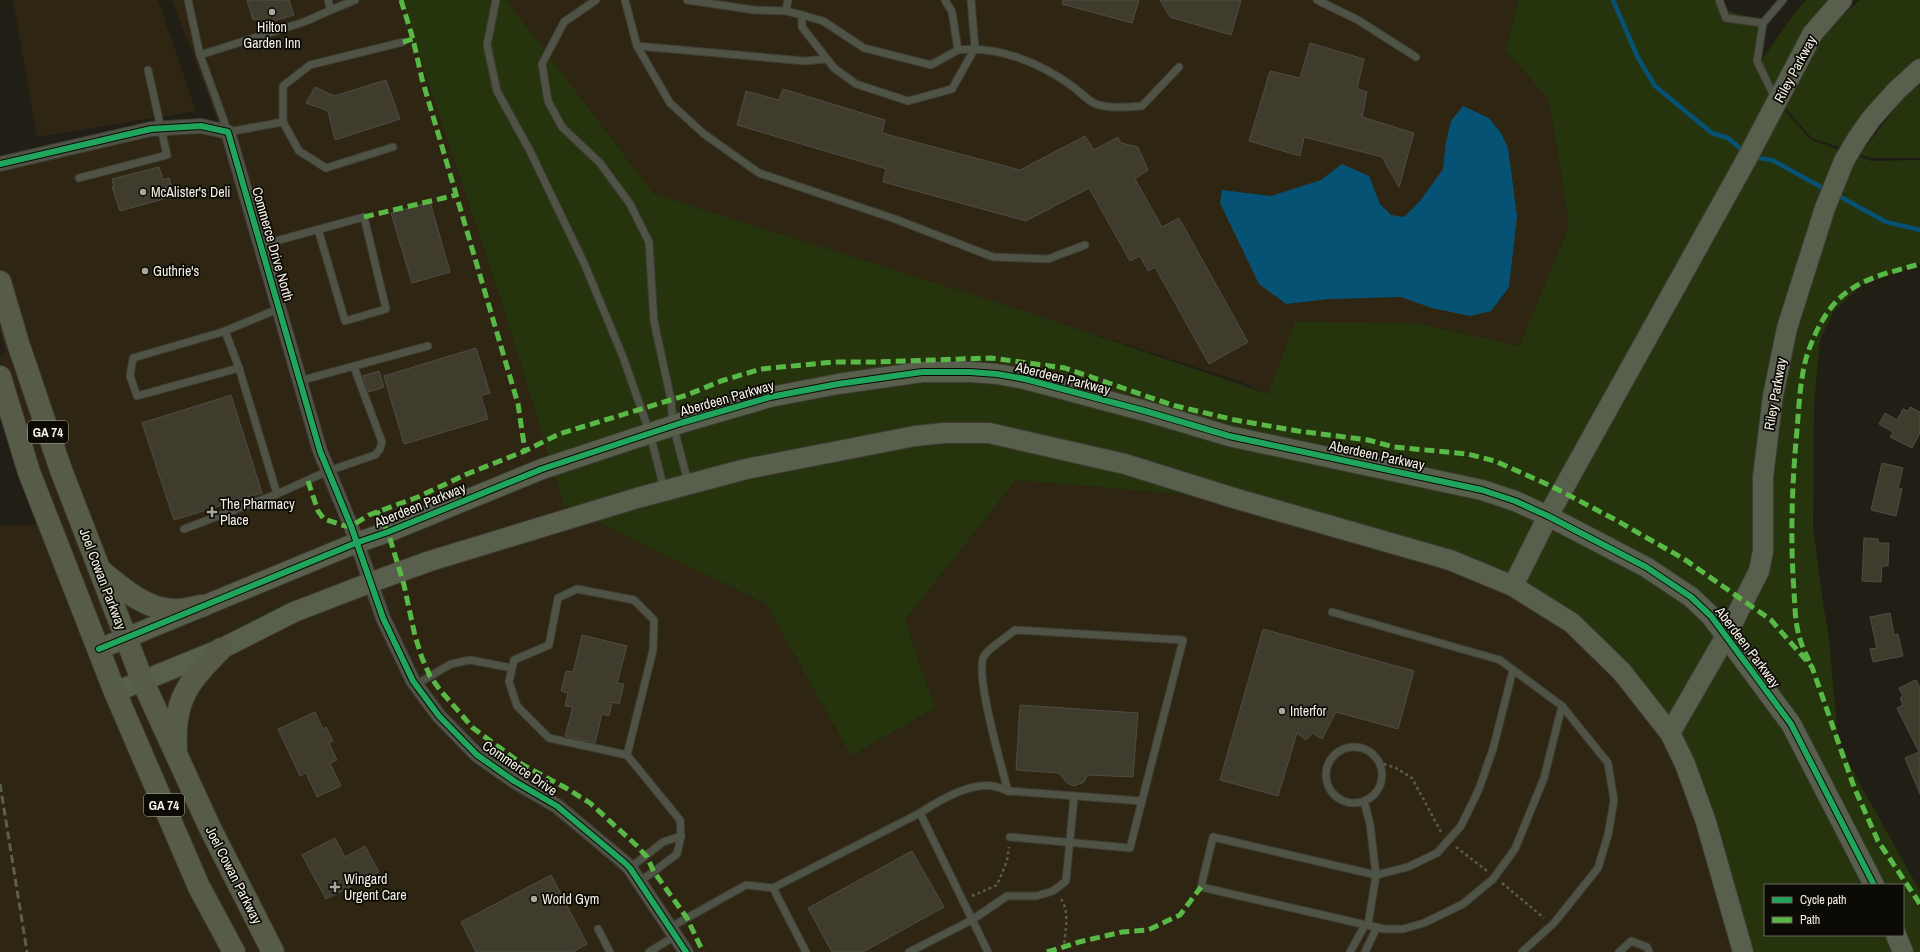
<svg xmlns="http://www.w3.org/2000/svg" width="1920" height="952" font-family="'Archivo Narrow',sans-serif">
  <rect width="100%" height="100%" fill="#211e15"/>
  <g fill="#2e2612">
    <polygon points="13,0 158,0 196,111 37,137"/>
    <polygon points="172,0 401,0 499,294 564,505 766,604 851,756 935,708 905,620 1016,480 1237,499 1450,560 1572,623 1670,733 1743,952 0,952 0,526 45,524 0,397 0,356 6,354 0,332 0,159 201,126 221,130"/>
    <polygon points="506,0 1518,0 1506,51 1549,100 1569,226 1519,346 1415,323 1268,394 1241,382 1040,317 654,194"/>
  </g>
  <g fill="#26340d" fill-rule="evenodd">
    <path d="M401 0H506L654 194 1033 314 1268 394 1295 322 1415 323 1519 346 1569 226 1549 100 1506 51 1518 0H1720L1722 8 1763 23 1757 61 1777 102 1811 140 1871 161 1920 160V264L1862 285 1834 311 1820 340 1814 405 1813 526 1823 604 1829 637 1838 741 1861 786 1920 891V952H1742L1670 733 1622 672 1513 586 1237 499 1016 480 905 620 935 708 851 756 766 604 564 505 499 294ZM1765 885H1903V935H1765Z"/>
    <polygon points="1806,0 1837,0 1777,92 1761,61 1796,11"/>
    <polygon points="1860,0 1920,0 1920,65 1846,149 1812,138 1781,103 1828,30"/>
    <polygon points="1920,84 1920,158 1872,158 1860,154 1902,100"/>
  </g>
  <polygon fill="#065275" points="1463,106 1489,118 1501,133 1508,148 1517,216 1509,287 1491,311 1470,316 1432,308 1401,297 1329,299 1286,304 1259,284 1220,203 1222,190 1271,196 1321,180 1342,164 1369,176 1380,204 1391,215 1404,217 1420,201 1443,169 1446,142 1451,121"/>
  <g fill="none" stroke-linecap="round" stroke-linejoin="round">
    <g stroke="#065275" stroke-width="4.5">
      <polyline points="1613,0 1638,58 1655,86 1712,133 1728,138 1741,149"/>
      <polyline points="1752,157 1772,160 1823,188"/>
      <polyline points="1839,196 1886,222 1920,230"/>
    </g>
  </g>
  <g fill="#403c2d" stroke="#4f4c45">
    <polygon points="247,0 289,0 294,15 259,25 258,19 253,20"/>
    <polygon points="1063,0 1139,0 1132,23 1062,4"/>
    <polygon points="1160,0 1241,0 1231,35 1170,17"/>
    <polygon points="1310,43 1364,59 1357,89 1367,92 1362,117 1414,133 1399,187 1382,157 1304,137 1300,156 1249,141 1270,71 1300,78"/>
    <polygon points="386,80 400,119 335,140 328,111 306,103 315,87 334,96"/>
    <polygon points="783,89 885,120 882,133 1020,170 1085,136 1094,150 1118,137 1121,143 1138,147 1148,170 1135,179 1162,227 1179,218 1248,342 1209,364 1155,267 1148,271 1140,256 1130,261 1089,188 1026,221 883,182 886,169 737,125 746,91 779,100"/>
    <polygon points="159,167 163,180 169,178 174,196 120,211 112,187 114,187 112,179"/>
    <polygon points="430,202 450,272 412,283 391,213"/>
    <polygon points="476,348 490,393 481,396 488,419 404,444 384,376"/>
    <polygon points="379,371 384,387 369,392 363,376"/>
    <polygon points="231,395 262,493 174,520 142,423"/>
    <polygon points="1910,407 1920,412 1920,433 1912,448 1890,437 1893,432 1879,424 1885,413 1897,420 1903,409 1908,411"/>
    <polygon points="1882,463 1903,468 1898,488 1902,489 1896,516 1871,510"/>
    <polygon points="1864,538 1878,539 1878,543 1889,543 1888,566 1882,566 1881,582 1862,581"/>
    <polygon points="1890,613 1894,635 1898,634 1903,656 1873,662 1870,649 1877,648 1870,617"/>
    <polygon points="1263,629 1414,671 1398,729 1336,712 1322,739 1312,733 1306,740 1297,733 1278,796 1220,780"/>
    <polygon points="582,635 627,646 617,683 624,684 619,704 612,702 609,716 602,714 595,743 565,736 573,707 565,706 568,693 561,691 566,671 573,672"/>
    <polygon points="1916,680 1920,688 1920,794 1905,758 1919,752 1897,708 1903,705 1900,698 1903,696 1899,688"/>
    <polygon points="1020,705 1138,713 1133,777 1088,775 1084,782 1074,786 1067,783 1059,773 1016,770"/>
    <polygon points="315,712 323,729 326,727 333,741 329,743 337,760 330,763 341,786 317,797 306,773 300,776 278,729"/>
    <polygon points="335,838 345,857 365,846 379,872 326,899 302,855"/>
    <polygon points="912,851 944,907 863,952 832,952 808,908"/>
    <polygon points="551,875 587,944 573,952 476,952 461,922"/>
  </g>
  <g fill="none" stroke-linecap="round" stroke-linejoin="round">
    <g stroke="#3e3b33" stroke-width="9">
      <g id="lane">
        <polyline points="188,0 200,55 228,132 283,122 283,86 310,65 403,42"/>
        <polyline points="496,0 487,45 497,91 530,151 584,263 623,357 650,434 664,489"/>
        <polyline points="596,0 564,22 542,64 548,101 562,127 600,163 630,204 649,242 654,321 671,400 673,425 688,482"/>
        <polyline points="625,0 637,46 670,103 704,134 759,173 895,219 993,257 1048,259 1085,245"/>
        <polyline points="687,0 754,10 786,11 802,15 802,27 834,68 856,84 908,101 952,89 975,48 971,0"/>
        <polyline points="1317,0 1358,20 1416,57"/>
        <polyline points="1719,0 1726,18 1763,23"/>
        <polyline points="331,10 355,0"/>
        <polyline points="786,11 788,0"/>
        <polyline points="802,15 823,21 864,48 931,65 958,50 952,12 945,0"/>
        <polyline points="637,46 805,61 826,59"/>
        <path d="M958 50C998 45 1040 63 1072 86 1079 91 1088 101 1096 104 1110 109 1128 107 1142 106L1179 67"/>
        <polyline points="200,55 304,22 331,10 328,0"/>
        <polyline points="1775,98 1757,61 1763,23 1783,0"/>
        <polyline points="283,122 299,151 326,168 393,147"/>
        <polyline points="79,178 167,155 148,70"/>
        <polyline points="261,245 364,217 386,309 345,321 318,229"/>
        <polyline points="225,331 239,368 137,396 130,376 133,358 219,333 225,331 278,309"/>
        <polyline points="239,368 277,494 328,471 375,455 380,449 382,442 354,367"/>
        <polyline points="299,381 428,346"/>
        <polyline points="184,529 277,494"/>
        <polyline points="1332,612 1500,660 1562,706 1608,763 1614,800 1608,835 1598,868 1554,923 1522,952"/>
        <polyline points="1513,670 1493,749 1479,789 1461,826 1437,853 1408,867 1376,875 1213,837 1201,887 1384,929 1403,929 1424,923 1463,904 1493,879 1515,849 1544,778 1562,706"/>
        <polyline points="415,685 451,664 470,660 512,668"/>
        <circle cx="1354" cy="775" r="28"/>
        <polyline points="627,755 653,650 654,620 634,600 577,589 558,598 549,645 514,660 509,682 517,706 549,738 627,755 680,820 681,836 677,854 652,873 639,881"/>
        <path d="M1008 791C1002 768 974 673 984 656 990 647 1007 637 1015 630L1183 640 1130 848 1010 837"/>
        <polyline points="1364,801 1370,824 1376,875 1368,925"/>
        <path d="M920 813C938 801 970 782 993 786 998 787 1003 789 1008 791L1142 801"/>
        <polyline points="630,868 663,842 681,836"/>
        <polyline points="669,928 746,885 773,888"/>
        <polyline points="598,929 610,952"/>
        <polyline points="649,952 675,936"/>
        <polyline points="806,952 773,888 920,813 988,952"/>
        <polyline points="909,952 972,920 1007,896 1036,896 1053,891 1066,881 1074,797"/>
        <polyline points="1350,952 1365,925"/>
        <polyline points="1365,952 1377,927"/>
        <polyline points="1619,952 1631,941 1647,947 1649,952"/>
      </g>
    </g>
    <g stroke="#3e3b33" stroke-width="16">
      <polyline id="street" points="0,164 151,129 201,126 228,132 320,451 351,526 383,618 413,681 439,716 477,755 514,781 557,806 625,863 630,868 686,952"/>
    </g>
    <g stroke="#3e3b33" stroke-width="22">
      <g id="secondary">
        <polyline points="1513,586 1548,516 1745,162 1813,33 1842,0"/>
        <polyline points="99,649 356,543 388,532 542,469 681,423 770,397 838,384 922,372 970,372 997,374 1025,379 1145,411 1229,436 1482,490 1515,501 1548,516 1646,567 1691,597 1711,616 1791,724 1874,885"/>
        <polyline points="115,692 221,649 294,612 372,582 430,561 637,498 746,469 915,436 944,433 989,433 1125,464 1237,499 1450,560 1513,586 1572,623 1622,672 1670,733 1685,764 1706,822 1743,952"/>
        <polyline points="1670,733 1726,636 1759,571 1763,551 1763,477 1773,396 1787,328 1825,208 1844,161 1857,139 1871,119 1896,91 1920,69"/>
        <polyline points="1896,935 1903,952"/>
      </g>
    </g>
    <g stroke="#3e3b33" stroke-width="24">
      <g id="primary">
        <polyline points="0,282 18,343 61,470 143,682 210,828 273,952"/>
        <polyline points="0,377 29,472 115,692 199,887 234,952"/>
        <path d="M100 570C122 588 148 612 178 610 186 610 194 607 202 606"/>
        <path d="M176 749C173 700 188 682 221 649"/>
      </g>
    </g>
    <g stroke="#595b50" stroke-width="2.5" stroke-dasharray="3 3" stroke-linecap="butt">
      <polyline points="1378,762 1396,768 1412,778 1441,832"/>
      <polyline points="1456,847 1487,871"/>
      <polyline points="1502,883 1544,918"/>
      <polyline points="972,896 997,885 1007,861 1009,847"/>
      <path d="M1061 899C1070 911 1065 932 1064 947"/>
    </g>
    <use href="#lane" stroke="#4e5345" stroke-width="7"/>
    <use href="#street" stroke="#4e5345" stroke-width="14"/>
    <use href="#secondary" stroke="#585f4c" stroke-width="20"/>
    <use href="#primary" stroke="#575c48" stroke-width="22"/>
    <polyline stroke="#5c5e52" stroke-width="3" stroke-dasharray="8 4" stroke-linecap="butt" points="0,784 27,952"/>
    <g stroke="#58b947" stroke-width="5" stroke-dasharray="10 5" stroke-linecap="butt">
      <polyline points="401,0 413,39 422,79 518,404 525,451"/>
      <polyline points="403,42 413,39"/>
      <polyline points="364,217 456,195"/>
      <polyline points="308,481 318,511 324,519 345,526 351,526 369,515 418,497 467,474 525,451 559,434 687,395 721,381 761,369 834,362 873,362 991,358 1065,368 1172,405 1235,420 1298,431 1368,440 1394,447 1468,454 1495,461 1551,486 1614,519 1684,559 1771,620 1812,667 1854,787 1878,841 1920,904"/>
      <polyline points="377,511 388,532 404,585 415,636 422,658 430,676 440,690 473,728 523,765 566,788 590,803 636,845 647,857 654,872 687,918 703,952"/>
      <path d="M1809 661C1806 654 1802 647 1800 639 1795 624 1795 607 1794 591 1790 537 1792 484 1797 430 1799 406 1800 379 1807 355 1812 340 1820 322 1830 309 1851 280 1887 273 1920 264"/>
      <polyline points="1047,952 1079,942 1122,932 1148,930 1180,915 1201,887"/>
    </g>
    <g stroke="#0c0a04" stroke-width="8">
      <g id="cycleway">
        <polyline points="0,164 151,129 201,126 228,132 320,451 351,526 383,618 413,681 439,716 477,755 514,781 557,806 625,863 630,868 686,952"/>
        <polyline points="99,649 356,543 388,532 542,469 681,423 770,397 838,384 922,372 970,372 997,374 1025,379 1145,411 1229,436 1482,490 1515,501 1548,516 1646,567 1691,597 1711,616 1791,724 1874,885"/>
      </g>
    </g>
    <use href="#cycleway" stroke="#20a55d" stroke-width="6"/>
  </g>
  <g fill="#aba79e" stroke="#0c0a04" stroke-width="1.5">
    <circle cx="272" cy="12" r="4"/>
    <circle cx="143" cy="192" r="4"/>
    <circle cx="145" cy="271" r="4"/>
    <path d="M210 506h4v4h4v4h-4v4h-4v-4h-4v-4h4z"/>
    <circle cx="1282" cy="711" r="4"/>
    <path d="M333 881h4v4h4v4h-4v4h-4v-4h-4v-4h4z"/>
    <circle cx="534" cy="899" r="4"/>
  </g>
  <g text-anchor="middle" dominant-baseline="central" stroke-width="3.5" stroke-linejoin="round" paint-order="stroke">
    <g fill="#0c0a04" stroke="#afaca3" stroke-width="1">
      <rect x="28" y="421" width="40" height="22" rx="3"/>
      <rect x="144" y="794" width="40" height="22" rx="3"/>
    </g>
    <g font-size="13" font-weight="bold" fill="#f5f1e7">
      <text x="48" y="432">GA 74</text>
      <text x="164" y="805">GA 74</text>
    </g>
    <g font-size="14" fill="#f5f1e7" stroke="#0c0a04" text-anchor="start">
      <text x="272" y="27" text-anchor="middle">Hilton<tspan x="272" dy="16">Garden Inn</tspan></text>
      <text x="151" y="192">McAlister's Deli</text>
      <text x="153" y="271">Guthrie's</text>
      <text x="220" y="504">The Pharmacy<tspan x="220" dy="16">Place</tspan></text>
      <text x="1290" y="711">Interfor</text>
      <text x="344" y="879">Wingard<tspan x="344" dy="16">Urgent Care</tspan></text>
      <text x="542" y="899">World Gym</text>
    </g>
    <g font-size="14" fill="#f5f1e7" stroke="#0c0a04">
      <text transform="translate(1795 69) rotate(-62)">Riley Parkway</text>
      <text transform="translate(273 244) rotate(74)">Commerce Drive North</text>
      <text transform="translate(1063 378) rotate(14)">Aberdeen Parkway</text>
      <text transform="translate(1775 394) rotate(-80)">Riley Parkway</text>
      <text transform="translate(727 398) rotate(-16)">Aberdeen Parkway</text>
      <text transform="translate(1377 455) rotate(12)">Aberdeen Parkway</text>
      <text transform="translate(420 505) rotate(-22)">Aberdeen Parkway</text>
      <text transform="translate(103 579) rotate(69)">Joel Cowan Parkway</text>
      <text transform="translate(1748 647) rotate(53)">Aberdeen Parkway</text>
      <text transform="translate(520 768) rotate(34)">Commerce Drive</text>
      <text transform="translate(234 875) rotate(63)">Joel Cowan Parkway</text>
    </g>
  </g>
  <rect x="1764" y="884" width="140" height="52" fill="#0c0a04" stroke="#69665f"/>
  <rect x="1772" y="897" width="20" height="6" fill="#20a55d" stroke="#69665f"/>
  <text x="1800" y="904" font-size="12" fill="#f5f1e7">Cycle path</text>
  <rect x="1772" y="917" width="20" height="6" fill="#58b947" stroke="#69665f"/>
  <text x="1800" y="924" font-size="12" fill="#f5f1e7">Path</text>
</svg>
